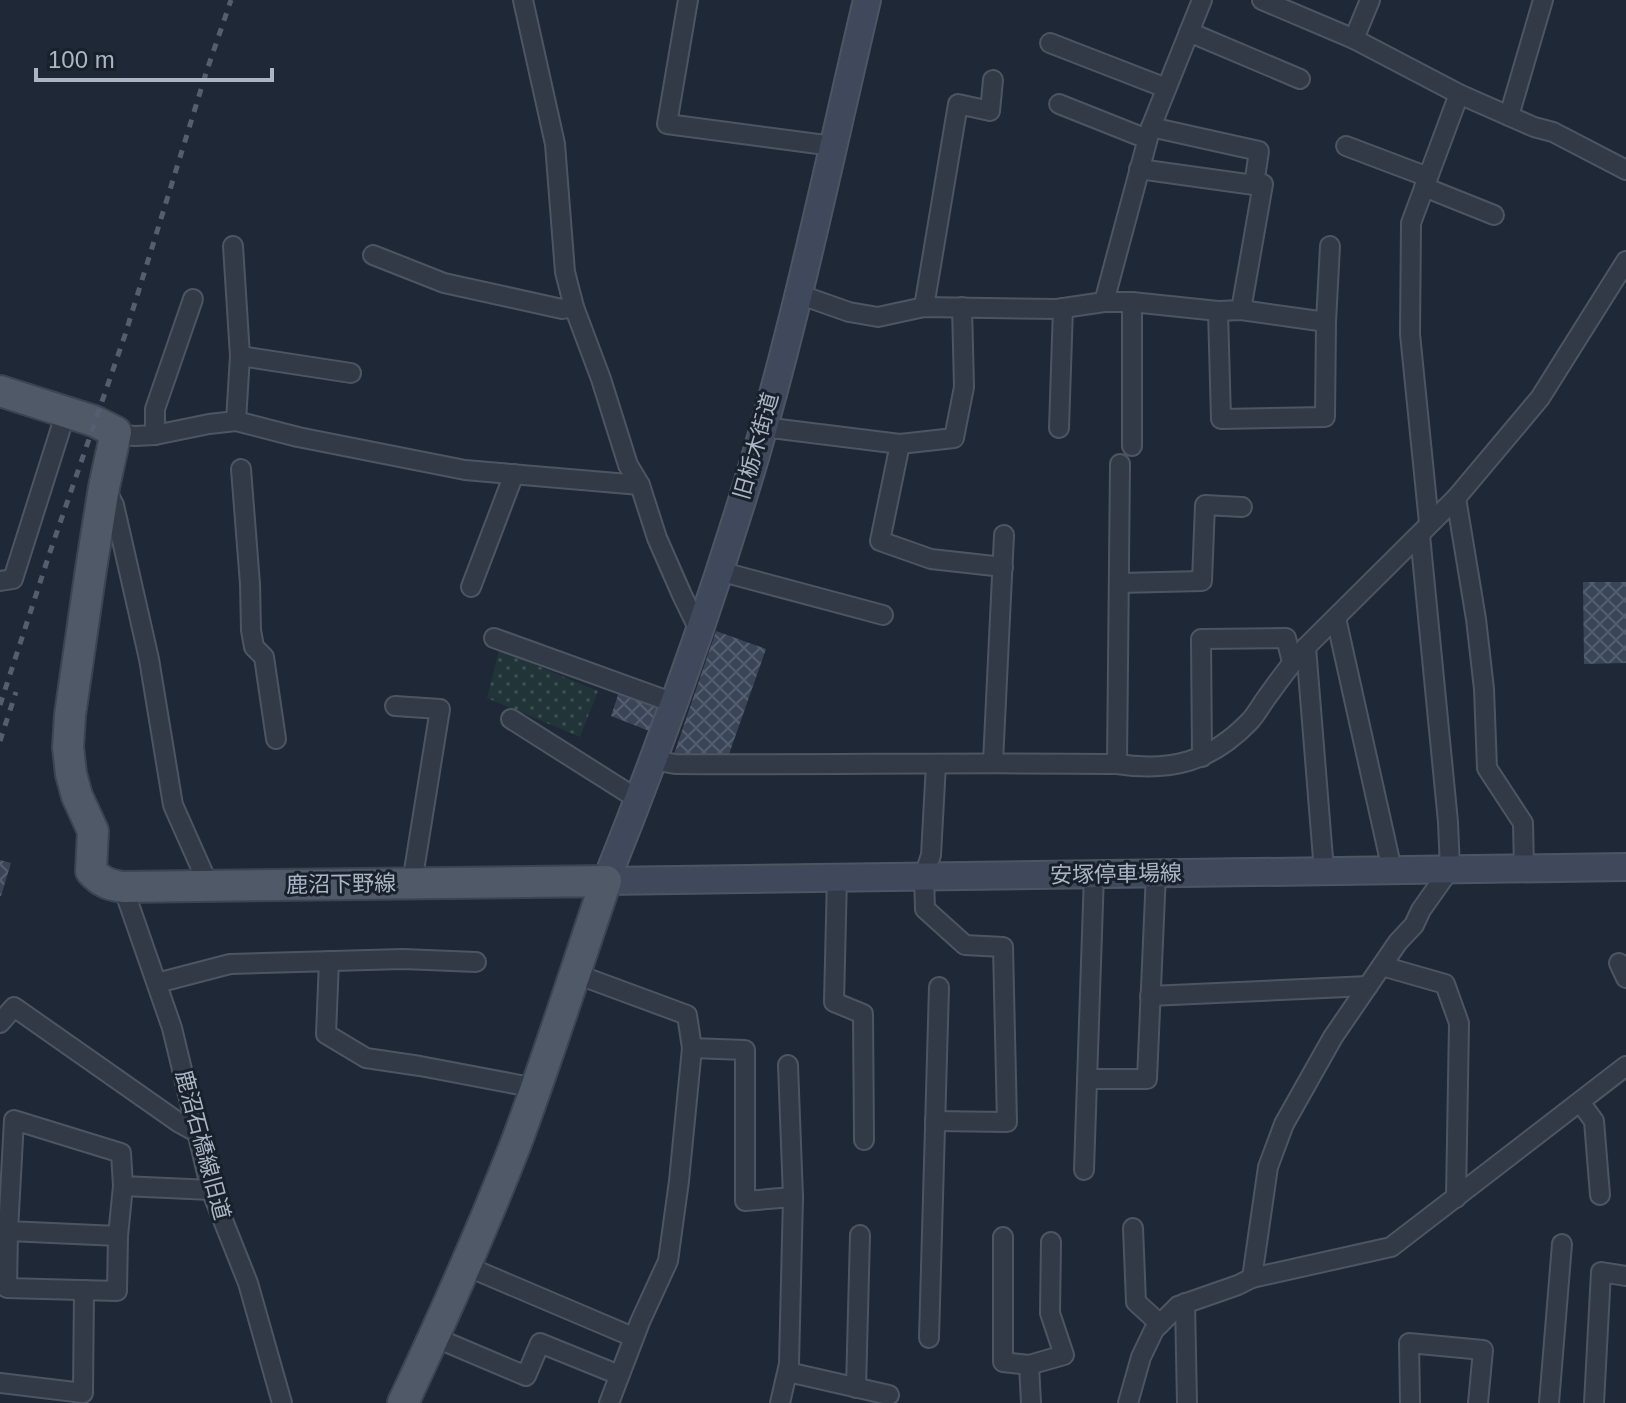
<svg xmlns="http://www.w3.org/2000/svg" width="1626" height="1403" font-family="Helvetica,'Noto Sans JP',sans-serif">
  <defs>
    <pattern id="park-dots" width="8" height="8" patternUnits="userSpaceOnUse" patternTransform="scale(2)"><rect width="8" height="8" fill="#213538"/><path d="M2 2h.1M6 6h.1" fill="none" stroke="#3f5053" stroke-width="1.8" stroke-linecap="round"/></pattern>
    <pattern id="building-cross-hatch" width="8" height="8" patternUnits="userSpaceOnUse" patternTransform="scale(2)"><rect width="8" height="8" fill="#3a4658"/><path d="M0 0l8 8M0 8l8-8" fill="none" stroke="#545e6e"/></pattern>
  </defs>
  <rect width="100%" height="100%" fill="#1f2837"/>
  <polygon fill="url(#park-dots)" points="499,650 598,691 580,737 487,698"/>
  <g fill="url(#building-cross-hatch)">
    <polygon points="1583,582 1626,582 1626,663 1584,664"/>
    <polygon points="716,631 766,649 728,757 673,757"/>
    <polygon points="619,692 670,711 662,736 611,716"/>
    <polygon points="0,860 11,863 1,896 0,896"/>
  </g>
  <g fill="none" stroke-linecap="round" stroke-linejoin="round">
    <g stroke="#4d5563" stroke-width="22">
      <g id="street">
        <polyline points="523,0 555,144 565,272 574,307 601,379 628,465 640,485 657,538 682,595 700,632"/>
        <polyline points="688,0 667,124 833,146"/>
        <polyline points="1262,0 1354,39 1459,94 1534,127 1553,132 1626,170"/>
        <polyline points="1189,32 1300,79"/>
        <polyline points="1354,39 1370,0"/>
        <polyline points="1050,43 1166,88"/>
        <polyline points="1059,104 1147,139"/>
        <polyline points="1509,116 1543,0"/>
        <polyline points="1151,127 1259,151 1254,185"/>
        <polyline points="1346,146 1428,177"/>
        <polyline points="1139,169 1254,185 1263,184 1241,310"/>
        <polyline points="1424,187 1494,215"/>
        <polyline points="233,246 240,356 236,421"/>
        <polyline points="373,255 444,283 562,309 574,307"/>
        <polyline points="798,294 849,312 878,317 924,307 1057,309 1104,302 1151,127 1202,0"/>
        <polyline points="1104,302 1132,302 1218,311 1241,310 1326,322"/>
        <polyline points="924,307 958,104 990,111 993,80"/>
        <polyline points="1218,311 1221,419 1325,417 1326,322 1330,246"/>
        <polyline points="240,356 351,373"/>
        <polyline points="763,427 900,444 954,438 964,387 962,307"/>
        <polyline points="1059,428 1063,308"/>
        <polyline points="116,432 124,435 135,436 155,435 209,424 236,421 298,437 465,470 640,485"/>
        <polyline points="155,435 155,409 193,299"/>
        <polyline points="900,444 880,541 931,559 1003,567"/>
        <polyline points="1132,446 1132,302"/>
        <polyline points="241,469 250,584 251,630 254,647 264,657 276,739"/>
        <polyline points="107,492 114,505 149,659 173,805 209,886"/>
        <polyline points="1456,498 1540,398 1626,261"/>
        <polyline points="1429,523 1410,334 1411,223 1459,94"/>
        <polyline points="719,571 883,615"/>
        <polyline points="0,581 13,579 66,412"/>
        <polyline points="1119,583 1202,581 1205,505 1242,507"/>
        <polyline points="471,587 514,474"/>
        <polyline points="1336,618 1392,870"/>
        <polyline points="494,638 674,703"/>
        <polyline points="1306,647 1324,871"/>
        <polyline points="395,706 440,709 412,883"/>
        <polyline points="511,719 639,800"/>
        <polyline points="1202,757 1201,639 1286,638 1292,662"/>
        <path d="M653 760 675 764C822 765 970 762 1117 764 1171 772 1210 762 1249 722 1256 715 1261 705 1267 697 1280 679 1292 662 1306 647L1456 498 1476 619 1484 689 1487 768 1523 823 1524 868"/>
        <polyline points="993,762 1004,535"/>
        <polyline points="1117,764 1120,464"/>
        <polyline points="837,877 834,1002 863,1014 864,1140"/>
        <polyline points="123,887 172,1028 211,1190 248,1283 282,1403"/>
        <polyline points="329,961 326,1034 366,1058 420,1066 536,1088"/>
        <polyline points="1619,963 1626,978"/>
        <polyline points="1382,966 1445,984 1459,1023 1456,1198"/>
        <polyline points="576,974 687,1015 692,1048 745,1050 745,1201 793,1197 789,1364 780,1403"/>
        <polyline points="157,983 230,964 403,959 476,962"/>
        <polyline points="1150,996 1368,986"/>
        <polyline points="0,1023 14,1007 178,1122 198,1133"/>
        <polyline points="788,1065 793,1197"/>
        <polyline points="1087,1079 1147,1079 1156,873"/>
        <polyline points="1580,1102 1594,1121 1600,1195"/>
        <polyline points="935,1121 1007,1122 1003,947 965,945 925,909 924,876 931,855 936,764"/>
        <polyline points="1084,1170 1094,874"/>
        <polyline points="123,1186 118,1236 8,1231 14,1120 121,1153 123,1186 211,1190"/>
        <polyline points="1133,1228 1136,1302 1160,1324"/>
        <polyline points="8,1231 7,1288 117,1291 118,1236"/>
        <polyline points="1003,1237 1003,1362 1029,1365 1031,1403"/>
        <polyline points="466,1266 633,1337"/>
        <polyline points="1252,1278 1268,1167 1284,1124 1333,1037 1398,942 1414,925 1421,910 1450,869 1448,822 1420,535"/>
        <polyline points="1185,1303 1187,1403"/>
        <polyline points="434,1337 526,1376 540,1343 619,1375"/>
        <polyline points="929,1338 939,987"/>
        <polyline points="1029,1365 1064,1355 1050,1313 1051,1242"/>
        <polyline points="788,1372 889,1395"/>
        <polyline points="0,1383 83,1393 84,1290"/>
        <polyline points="856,1388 860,1235"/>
        <polyline points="609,1403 640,1322 668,1261 679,1181 692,1048"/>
        <polyline points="1128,1403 1141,1357 1154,1330 1178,1306 1238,1285 1252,1278 1391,1247 1626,1066"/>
        <polyline points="1410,1403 1409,1343 1483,1350 1478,1403"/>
        <polyline points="1549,1403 1562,1244"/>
        <polyline points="1594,1403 1601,1272 1626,1276"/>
      </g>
    </g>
    <g stroke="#4d5563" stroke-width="30">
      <path id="secondary" d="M867 0C831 153 799 308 755 458 712 602 662 742 606 881L1626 867"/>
    </g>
    <g stroke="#3c4451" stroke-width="34">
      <path id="primary" d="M0 391 94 421 116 432 104 487 91 569 70 715 68 747 71 774 77 796 93 831 91 871C101 882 109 885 123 887L606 881C576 969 548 1058 515 1146 481 1233 443 1318 403 1403"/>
    </g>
    <use href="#street" stroke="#323a48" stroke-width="18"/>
    <use href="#secondary" stroke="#40495b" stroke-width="26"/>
    <use href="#primary" stroke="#505968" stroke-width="30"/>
    <g stroke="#545e6f" stroke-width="5" stroke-dasharray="8 8" stroke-linecap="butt">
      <polyline points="0,705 50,552 125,335 207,70 231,0"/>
      <polyline points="0,741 16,692"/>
    </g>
  </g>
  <g text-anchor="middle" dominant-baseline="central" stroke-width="6" stroke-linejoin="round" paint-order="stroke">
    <g font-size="22" fill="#acb5c5" stroke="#18202c">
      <text transform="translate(756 446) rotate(-74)">旧栃木街道</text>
      <text transform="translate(1116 874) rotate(-1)">安塚停車場線</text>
      <text transform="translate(341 884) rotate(-1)">鹿沼下野線</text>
      <text transform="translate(203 1145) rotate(75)">鹿沼石橋線旧道</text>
    </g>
  </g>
  <path d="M36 68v12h236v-12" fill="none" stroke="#acb5c5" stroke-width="4"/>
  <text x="48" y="68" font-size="24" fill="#acb5c5" stroke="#18202c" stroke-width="6" paint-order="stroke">100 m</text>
</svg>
